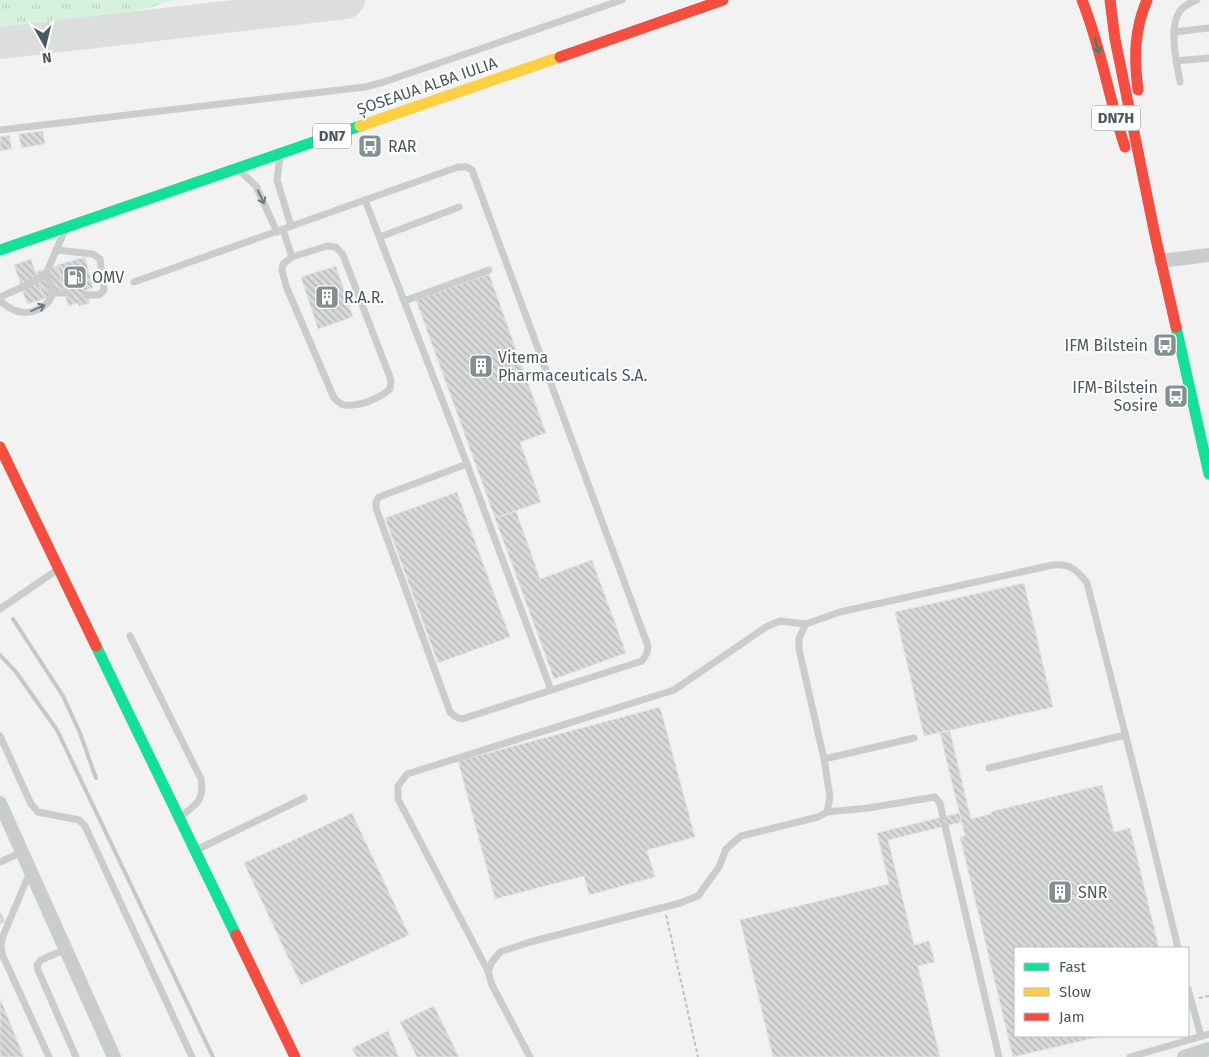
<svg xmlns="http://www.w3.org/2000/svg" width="1209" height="1057" font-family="'Fira Sans',sans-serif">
  <defs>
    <pattern id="grass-tufts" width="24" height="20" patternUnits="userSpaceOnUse" patternTransform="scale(1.25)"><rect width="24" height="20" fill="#d6f1dc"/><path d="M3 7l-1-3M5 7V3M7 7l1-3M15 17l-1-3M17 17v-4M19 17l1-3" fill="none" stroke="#b9d1bf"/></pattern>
    <pattern id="building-back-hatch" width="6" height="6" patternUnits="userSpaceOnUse" patternTransform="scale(1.25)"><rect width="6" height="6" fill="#d8dada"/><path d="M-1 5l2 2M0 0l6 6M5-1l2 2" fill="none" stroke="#b1b4b4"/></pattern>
  </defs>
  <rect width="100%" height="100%" fill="#f2f2f2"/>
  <polygon fill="url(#grass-tufts)" points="0,0 175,0 144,9 126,13 0,27"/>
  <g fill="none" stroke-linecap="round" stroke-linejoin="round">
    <polyline stroke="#dcdddd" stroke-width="32" points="0,43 346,3 349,0"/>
  </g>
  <g fill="url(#building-back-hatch)" stroke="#e3e4e5">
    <polygon points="43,131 45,144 21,148 19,134"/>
    <polygon points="9,135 12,149 0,151 0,137"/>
    <polygon points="85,257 93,288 86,290 90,303 79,306 78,303 68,306 57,265"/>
    <polygon points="31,259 44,299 27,304 14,265"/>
    <polygon points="57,266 65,293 44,299 35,272"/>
    <polygon points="336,266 353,317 318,329 301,277"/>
    <polygon points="489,274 546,433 520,442 541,502 495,518 416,300"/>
    <polygon points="457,492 510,637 438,663 385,518"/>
    <polygon points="516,511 540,579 592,560 626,653 554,679 495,518"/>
    <polygon points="1024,583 1053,707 924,736 895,612"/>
    <polygon points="660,707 695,837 647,850 655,877 589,895 584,876 495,899 458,761"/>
    <polygon points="950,731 971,819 991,814 993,811 1102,785 1114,832 1130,828 1159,948 1015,948 1015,1036 1103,1036 1013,1057 960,837 965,836 940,733"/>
    <polygon points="352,813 409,935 301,985 244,863"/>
    <polygon points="959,813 962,822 888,840 914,945 929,941 935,962 918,966 940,1057 773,1057 740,920 889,884 877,833"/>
    <polygon points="0,911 5,922 0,924"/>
    <polygon points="0,998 24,1057 0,1057"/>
    <polygon points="434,1006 459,1057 417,1057 400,1022"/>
    <polygon points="388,1031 399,1057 357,1057 352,1048"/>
  </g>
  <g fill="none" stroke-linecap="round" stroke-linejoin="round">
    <g stroke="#b8c5bf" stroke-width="2" stroke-dasharray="4 2.5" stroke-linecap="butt">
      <polyline points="666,915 698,1057"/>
      <polyline points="1199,998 1209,996"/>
    </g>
    <g stroke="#c9cdce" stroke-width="7">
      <polyline points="1174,32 1209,28"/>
      <polyline points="1176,61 1209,58"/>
      <path d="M1180 82C1177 64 1168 27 1180 11 1185 5 1190 3 1197 0"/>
      <polyline points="0,130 365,87 384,82 622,0"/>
      <polyline points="280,157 277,180 291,226"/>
      <polyline points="240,171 256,186 277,232"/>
      <polyline points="365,200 467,464 551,690"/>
      <polyline points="283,230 292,257"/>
      <polyline points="380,237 459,207"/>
      <path d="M327 246 336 247 343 255 391 380 390 389C380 398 359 407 344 405 340 404 337 401 334 398L286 286 282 270 283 264 292 257Z"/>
      <polyline points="56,250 93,254 100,259 104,290 99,295 87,295"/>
      <polyline points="134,282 458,167 466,167 472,170 648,646 647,653 642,661 462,719 456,717 450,712 376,508 376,502 379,497 467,464"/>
      <polyline points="53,293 65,293"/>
      <polyline points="0,297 27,285 46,274 64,232"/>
      <path d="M0 301C4 304 9 308 14 310 28 317 49 308 53 293L46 274"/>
      <polyline points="404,301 489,270"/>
      <polyline points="0,609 57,570"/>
      <path d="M130 636 201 779C205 801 195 805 180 817"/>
      <polyline points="0,736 31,804 38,812 79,820 85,826 192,1057"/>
      <polyline points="824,759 914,738"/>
      <polyline points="989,768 1125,735"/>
      <polyline points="827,812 868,808 935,797 940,803 943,817"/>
      <polyline points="945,826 999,1057"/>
      <polyline points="196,850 304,798"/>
      <polyline points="0,862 22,852"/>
      <polyline points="30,872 3,936 1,944 2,954 49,1057"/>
      <polyline points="66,949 41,960 37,965 38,970 76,1057"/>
      <polyline points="488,971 398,799 398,786 407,774 674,690 766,627 780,621 806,624"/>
      <polyline points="1188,989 1201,1036"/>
      <path d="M530 1057 492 985 488 971 492 962 500 952 530 942 680 903 698 896 719 867 726 849 741 836 818 817 827 812 830 797 824 759 799 649V638L806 624 840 612 1053 565C1070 563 1077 570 1087 583L1144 808 1178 948"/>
      <polyline points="1130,1057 1209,1034"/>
    </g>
    <g stroke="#c9cdce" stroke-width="14">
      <polyline points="1161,261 1209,255"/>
      <polyline points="0,803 114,1057"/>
      <polyline points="1184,1057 1209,1049"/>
    </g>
    <g stroke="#16e098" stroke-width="11">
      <polyline points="0,250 360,126"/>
      <polyline points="1176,327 1209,474"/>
      <polyline points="96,646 236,935"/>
    </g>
    <polyline stroke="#ffcf43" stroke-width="11" points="360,126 560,57"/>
    <g stroke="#f24e42" stroke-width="11">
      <path d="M1082 0C1101 47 1109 99 1125 147"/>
      <polyline points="1110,0 1115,39 1155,235 1176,327"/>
      <polyline points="560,57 723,0"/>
      <path d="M1138 90C1134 58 1134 30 1147 0"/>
      <polyline points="0,447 96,646"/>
      <polyline points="236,935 295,1057"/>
    </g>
    <g stroke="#c5c8c8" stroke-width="4">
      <polyline points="13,619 63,696 80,733 96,778"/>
      <polyline points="0,655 16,672 57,730 213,1057"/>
    </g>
  </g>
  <defs><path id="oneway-shaft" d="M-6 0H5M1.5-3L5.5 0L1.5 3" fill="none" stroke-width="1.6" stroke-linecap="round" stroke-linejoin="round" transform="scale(1.25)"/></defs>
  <use stroke="#398270" href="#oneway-shaft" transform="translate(1097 46) rotate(75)"/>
  <g stroke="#6f7c80">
    <use href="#oneway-shaft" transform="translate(261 197) rotate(65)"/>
    <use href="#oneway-shaft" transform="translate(38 308) rotate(-24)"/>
  </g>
  <defs>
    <g id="bus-square" transform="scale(1.25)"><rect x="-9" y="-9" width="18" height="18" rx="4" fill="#848f92" stroke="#fff"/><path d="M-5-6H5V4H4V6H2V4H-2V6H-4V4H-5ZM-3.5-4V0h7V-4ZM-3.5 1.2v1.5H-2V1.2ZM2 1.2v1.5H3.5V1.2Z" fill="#fff"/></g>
    <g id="fuel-square" transform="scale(1.25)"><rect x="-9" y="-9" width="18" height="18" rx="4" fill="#848f92" stroke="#fff"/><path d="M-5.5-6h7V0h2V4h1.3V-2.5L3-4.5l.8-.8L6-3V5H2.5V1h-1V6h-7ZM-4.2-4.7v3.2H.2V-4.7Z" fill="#fff"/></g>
    <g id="building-square" transform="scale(1.25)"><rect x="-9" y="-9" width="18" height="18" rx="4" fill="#848f92" stroke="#fff"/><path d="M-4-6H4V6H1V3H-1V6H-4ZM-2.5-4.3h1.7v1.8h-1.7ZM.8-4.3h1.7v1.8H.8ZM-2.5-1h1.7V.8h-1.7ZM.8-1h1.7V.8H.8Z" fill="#fff"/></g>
  </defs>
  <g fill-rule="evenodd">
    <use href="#bus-square" x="370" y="146"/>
    <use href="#fuel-square" x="75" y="277"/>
    <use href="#building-square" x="327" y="297"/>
    <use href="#bus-square" x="1165" y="345"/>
    <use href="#building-square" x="481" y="366"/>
    <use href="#bus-square" x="1176" y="396"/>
    <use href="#building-square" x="1060" y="892"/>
  </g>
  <g text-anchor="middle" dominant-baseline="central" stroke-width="4" stroke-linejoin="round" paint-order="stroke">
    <g fill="#fff" stroke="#7f8b8f" stroke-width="1">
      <rect x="1092" y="105.5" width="48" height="25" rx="4"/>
      <rect x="313" y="123.5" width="38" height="25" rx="4"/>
    </g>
    <g font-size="15" font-weight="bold" fill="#48595f">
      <text x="1116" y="118">DN7H</text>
      <text x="332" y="136">DN7</text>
    </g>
    <g font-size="16" fill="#48595f" stroke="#fff">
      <text transform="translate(427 86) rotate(-19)">ȘOSEAUA ALBA IULIA</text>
    </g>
    <g font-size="16" fill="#48595f" stroke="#fff" text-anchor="start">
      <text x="388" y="146">RAR</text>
      <text x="92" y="277">OMV</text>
      <text x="344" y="297">R.A.R.</text>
      <text x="1148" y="345" text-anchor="end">IFM Bilstein</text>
      <text x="498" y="357">Vitema<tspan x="498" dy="18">Pharmaceuticals S.A.</tspan></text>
      <text x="1158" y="387" text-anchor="end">IFM-Bilstein<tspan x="1158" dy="18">Sosire</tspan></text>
      <text x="1078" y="892">SNR</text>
    </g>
  </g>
  <rect x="1014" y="947" width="175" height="90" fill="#ffffff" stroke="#b6bdbf"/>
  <rect x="1024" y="963" width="25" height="8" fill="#16e098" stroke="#b6bdbf"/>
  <text x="1059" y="972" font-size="15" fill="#48595f">Fast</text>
  <rect x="1024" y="988" width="25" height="8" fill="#ffcf43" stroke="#b6bdbf"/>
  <text x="1059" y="997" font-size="15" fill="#48595f">Slow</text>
  <rect x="1024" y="1013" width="25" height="8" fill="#f24e42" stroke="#b6bdbf"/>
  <text x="1059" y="1022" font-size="15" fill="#48595f">Jam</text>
  <g transform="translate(45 45) rotate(172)" stroke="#ffffff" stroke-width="4" paint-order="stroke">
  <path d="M0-4L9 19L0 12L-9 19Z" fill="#48595f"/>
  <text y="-8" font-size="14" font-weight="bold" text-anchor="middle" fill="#48595f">N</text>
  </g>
</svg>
